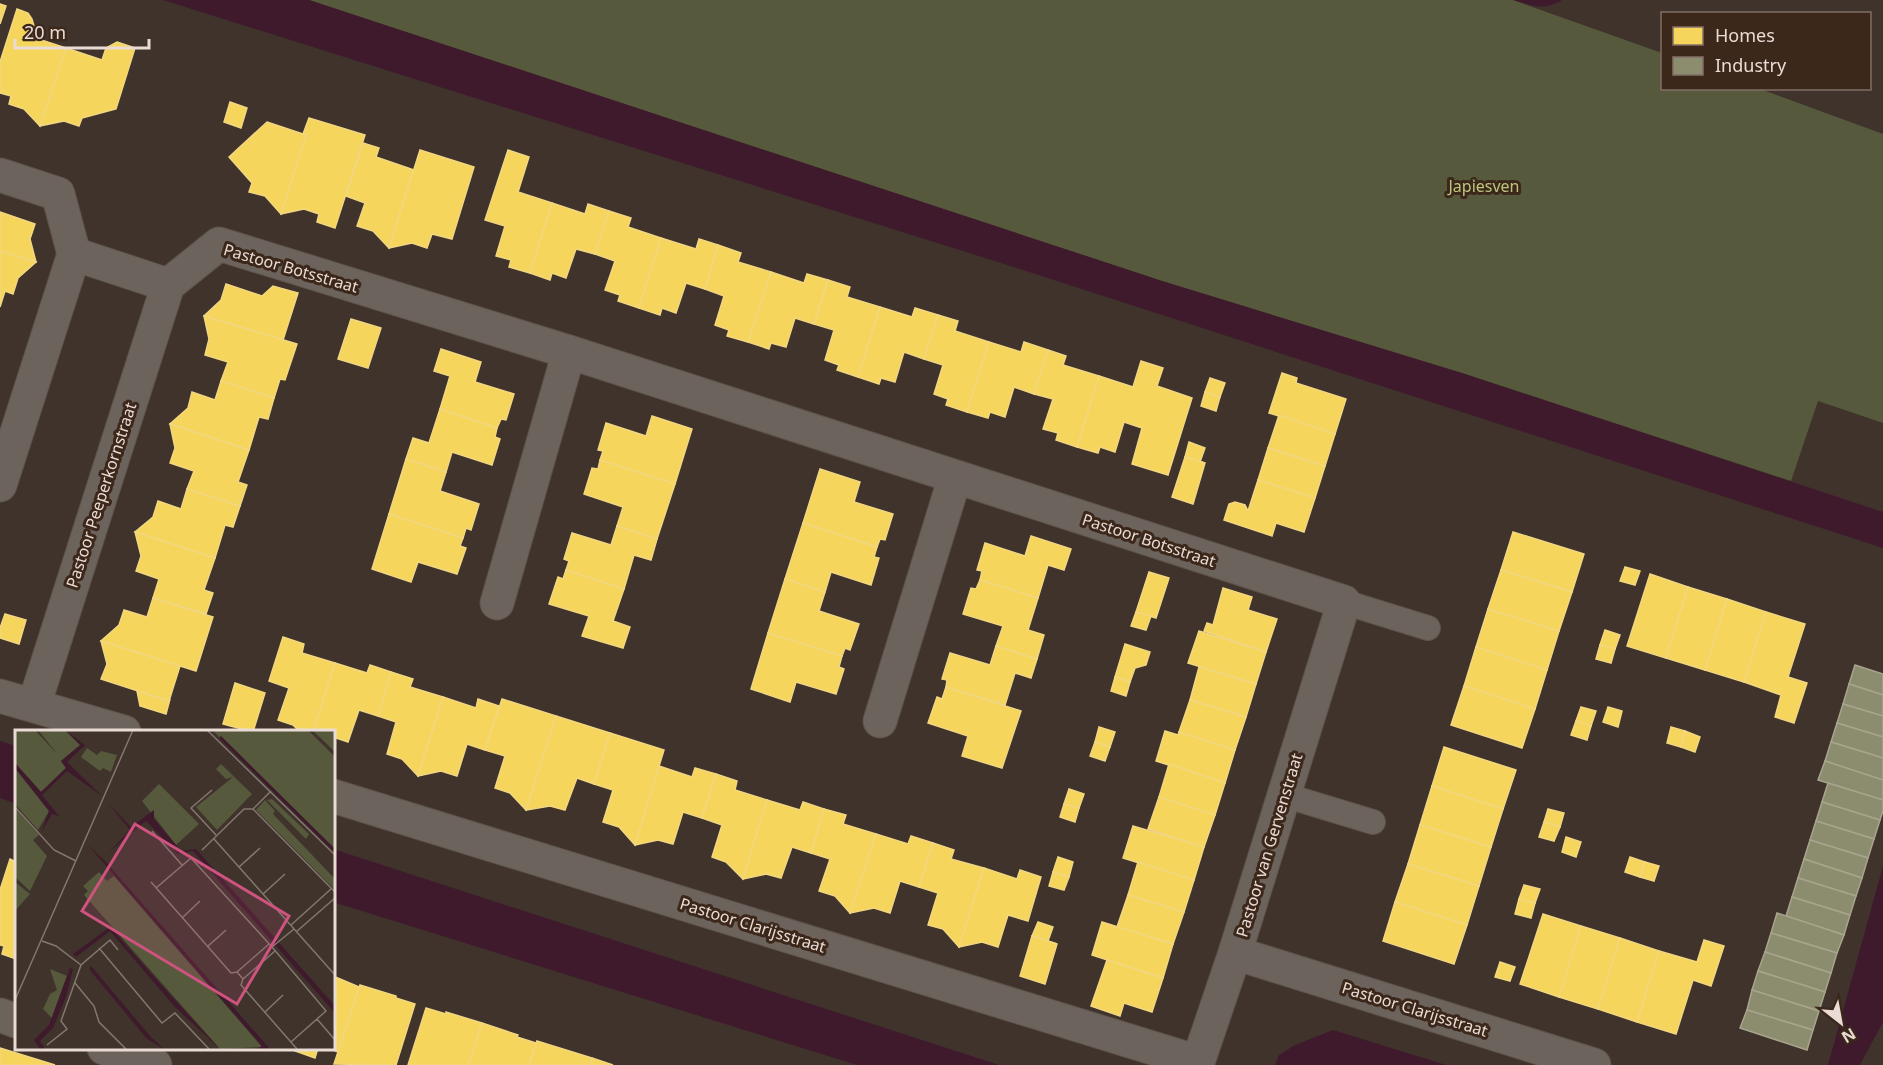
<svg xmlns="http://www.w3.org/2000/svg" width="1883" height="1065" font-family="'Noto Sans',sans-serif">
  <rect width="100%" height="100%" fill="#3f332c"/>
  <polygon fill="#56593c" points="309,0 1513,0 1662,53 1662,88 1760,89 1883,134 1883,423 1818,401 1791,481 1465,374 1162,281"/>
  <g fill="#3f1a2c">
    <polygon points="163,0 309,0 1162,281 1465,374 1883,512 1883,548 1001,263"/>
    <path d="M1513 0H1562C1543 11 1533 6 1513 0Z"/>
    <polygon points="0,741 16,746 16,804 0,798"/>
    <polygon points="333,849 999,1065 857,1065 333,902"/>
    <polygon points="1883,866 1883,1022 1860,1065 1828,1065"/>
    <polygon points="1333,1030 1446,1065 1275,1065 1279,1055 1295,1045"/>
  </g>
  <g fill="#f6d55c" stroke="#f2d780" stroke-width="1.5">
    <polygon points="0,4 6,6 0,24"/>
    <polygon points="17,9 28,13 32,19 34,26 32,37 66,48 40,126 24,109 9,104 11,96 0,93 0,62"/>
    <polygon points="117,42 135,48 116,109 82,118 79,126 64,121 40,126 66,48 102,60 106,48"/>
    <polygon points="230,102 247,108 241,128 224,122"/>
    <polygon points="309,118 365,135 335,228 317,222 319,214 304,209 281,214 306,135 303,134"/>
    <polygon points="267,122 306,135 281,214 265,196 249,192 252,183 229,157"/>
    <polygon points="363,143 379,148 376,157 414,170 389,248 373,231 357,226 365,203 346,196"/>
    <polygon points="420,150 474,167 452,239 432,234 427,248 412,243 389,248"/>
    <polygon points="508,150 529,157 518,192 552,203 530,273 509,267 511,260 496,256 505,226 485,220"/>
    <polygon points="552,203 585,214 588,204 609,211 595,254 576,249 566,278 552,273 550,280 530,273"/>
    <polygon points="609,211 631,218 628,227 661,238 639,308 618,301 620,295 605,290 615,261 595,254"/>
    <polygon points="0,212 35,224 30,239 36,262 0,251"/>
    <polygon points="661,238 696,249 699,239 718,245 705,289 686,283 676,313 662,308 660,315 639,308"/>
    <polygon points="718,245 741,253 738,262 771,272 748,342 727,336 729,330 715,325 724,296 705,289"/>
    <polygon points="0,251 36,262 18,278 13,294 5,291 0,307"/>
    <polygon points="771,272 804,283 807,274 828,280 814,324 795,318 786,347 771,343 769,349 748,342"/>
    <polygon points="828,280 850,287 847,297 880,307 858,377 837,370 839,365 825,360 834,330 814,324"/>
    <polygon points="226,284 262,296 273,286 298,293 283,340 204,316 221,300"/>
    <polygon points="880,307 912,317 915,308 938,315 924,359 904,352 895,382 881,378 879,384 858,377"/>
    <polygon points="938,315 958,321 955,331 989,342 967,412 946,405 948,399 934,394 943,365 924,359"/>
    <polygon points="204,316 297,344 285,380 280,379 274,398 221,381 228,362 205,355 209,339"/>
    <polygon points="351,319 381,328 368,368 338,359"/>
    <polygon points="989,342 1021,352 1024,342 1048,350 1034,394 1014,387 1005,417 990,412 988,418 967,412"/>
    <polygon points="441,349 481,362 475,382 514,394 506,420 501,419 497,428 440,409 450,376 434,371"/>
    <polygon points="1048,350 1066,356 1063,365 1099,376 1077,447 1056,440 1058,433 1043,429 1053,399 1034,394"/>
    <polygon points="1141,361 1163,368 1157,386 1192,398 1168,475 1132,464 1142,428 1124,422 1115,452 1100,447 1098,453 1077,447 1099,376 1133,387"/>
    <polygon points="1282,373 1297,378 1296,383 1346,399 1335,434 1269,413"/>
    <polygon points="1210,378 1225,383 1220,397 1205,392"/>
    <polygon points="221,381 274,398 268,419 259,417 249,450 170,424 188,408 192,392 215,400"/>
    <polygon points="1205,392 1220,397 1216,411 1201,406"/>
    <polygon points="440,409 497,428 495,437 500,439 492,465 452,452 446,472 406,459 413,438 429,443"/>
    <polygon points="1279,415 1335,434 1325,466 1268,448"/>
    <polygon points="652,416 692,429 675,484 600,460 603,451 598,450 606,423 646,436"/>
    <polygon points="170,424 249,450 238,482 247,485 240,506 187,489 194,471 170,463 175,448"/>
    <polygon points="1189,442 1205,448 1200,462 1205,463 1185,457"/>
    <polygon points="1268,448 1325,466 1315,498 1258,480"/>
    <polygon points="1185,457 1205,463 1193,504 1172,497"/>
    <polygon points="406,459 446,472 440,491 479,504 471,530 466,528 463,538 389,514"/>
    <polygon points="600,460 675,484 657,539 617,526 623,507 584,494 592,468 598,469"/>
    <polygon points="820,469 860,482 854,502 893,514 885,540 880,539 877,547 803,523"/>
    <polygon points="1258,480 1315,498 1304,532 1276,523 1272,536 1224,520 1229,504 1235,502 1245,505 1248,511"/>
    <polygon points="187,489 240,506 233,527 225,525 215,558 135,532 153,517 158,501 181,509"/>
    <polygon points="389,514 463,538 460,546 466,548 457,574 418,562 411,582 372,569"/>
    <polygon points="803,523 877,547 874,557 879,558 871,585 831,572 825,592 785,579"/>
    <polygon points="617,526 657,539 651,560 634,555 624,589 566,570 569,561 564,559 572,533 611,545"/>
    <polygon points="135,532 215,558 204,590 213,593 206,614 153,598 159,579 136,571 141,556"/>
    <polygon points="1513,532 1584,554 1572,592 1501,570"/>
    <polygon points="1031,536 1071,549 1064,570 1048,565 1038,598 980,580 982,571 977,570 985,543 1025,556"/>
    <polygon points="1625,567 1640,571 1635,585 1620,581"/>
    <polygon points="566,570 624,589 613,621 630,627 623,648 582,636 589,616 549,604 558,577 563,579"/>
    <polygon points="1501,570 1572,592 1559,631 1488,609"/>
    <polygon points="1149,572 1169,578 1156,618 1136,612"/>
    <polygon points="1650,574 1688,587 1666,658 1627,646"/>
    <polygon points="785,579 825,592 819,611 859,624 850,650 845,648 842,656 768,633"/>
    <polygon points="980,580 1038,598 1028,630 1044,635 1037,659 996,646 1003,626 963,614 971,588 976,589"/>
    <polygon points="1688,587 1727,599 1705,670 1666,658"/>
    <polygon points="1223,588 1252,597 1248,610 1277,619 1266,652 1204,631 1207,623 1213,625"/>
    <polygon points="153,598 213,617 196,671 101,641 119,625 124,610 147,617"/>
    <polygon points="1727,599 1766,612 1744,682 1705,670"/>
    <polygon points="1488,609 1559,631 1547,670 1476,647"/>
    <polygon points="1136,612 1151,616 1146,630 1131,626"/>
    <polygon points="1766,612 1805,624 1788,677 1807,683 1794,723 1775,717 1781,695 1744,682"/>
    <polygon points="5,614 26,620 19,644 0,638 0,628"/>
    <polygon points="1605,630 1620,635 1615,649 1600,645"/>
    <polygon points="1199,631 1266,652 1256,684 1188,663"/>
    <polygon points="768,633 842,656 839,667 844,669 836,694 796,682 790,702 751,689"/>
    <polygon points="283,637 304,644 302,653 335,663 313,732 300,732 293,725 278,720 289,688 269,681"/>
    <polygon points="101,641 180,666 169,701 101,679 107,664"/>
    <polygon points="1125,644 1150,652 1146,665 1135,668 1130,682 1115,677"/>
    <polygon points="1600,645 1615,649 1611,663 1596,659"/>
    <polygon points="996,646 1037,659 1031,678 1015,673 1005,705 946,687 947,680 942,679 950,653 990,665"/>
    <polygon points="1476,647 1547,670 1535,709 1464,686"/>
    <polygon points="335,663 367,673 370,665 391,672 378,716 359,710 348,742 333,737 333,732 313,732"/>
    <polygon points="1199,667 1256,684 1246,717 1190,700"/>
    <polygon points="391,672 413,679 410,687 443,697 418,776 402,759 387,754 396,722 378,716"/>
    <polygon points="1115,677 1130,682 1126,696 1111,691"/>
    <polygon points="235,683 265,693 253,732 223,724"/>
    <polygon points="1464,686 1535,709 1522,748 1451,725"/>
    <polygon points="946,687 1021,711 1002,768 962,756 968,736 928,723 937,697 942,699"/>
    <polygon points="137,691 169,701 170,699 166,714 140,706"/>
    <polygon points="443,697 476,708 478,699 499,706 485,750 467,744 457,776 441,771 418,776"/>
    <polygon points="502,699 556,716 526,810 510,793 495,788 505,756 485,750"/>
    <polygon points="1190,700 1246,717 1235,750 1179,732"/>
    <polygon points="1581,707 1596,711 1591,726 1576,721"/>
    <polygon points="1608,707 1622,711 1618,727 1603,722"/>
    <polygon points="556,716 610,733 594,784 577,778 565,810 550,806 526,810"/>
    <polygon points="1576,721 1591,726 1587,740 1571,735"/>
    <polygon points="1099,727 1115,732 1110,747 1095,742"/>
    <polygon points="1671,727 1685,731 1681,747 1667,743"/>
    <polygon points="1165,731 1178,735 1179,732 1235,750 1225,783 1156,761"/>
    <polygon points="1685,731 1700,737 1695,752 1681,747"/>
    <polygon points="610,733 664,750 635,845 619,827 603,822 613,790 594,784"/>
    <polygon points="1095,742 1110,747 1105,761 1090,756"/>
    <polygon points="1444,747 1516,770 1503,809 1432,786"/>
    <polygon points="1169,764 1225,783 1215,815 1159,797"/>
    <polygon points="659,766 692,777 695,768 716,774 702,818 683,812 673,844 658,840 635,845"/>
    <polygon points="716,774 737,781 735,790 767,800 743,879 726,862 712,857 722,825 702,818"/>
    <polygon points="1432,786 1503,809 1491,847 1420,825"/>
    <polygon points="1069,789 1084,794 1079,808 1064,804"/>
    <polygon points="1159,797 1215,815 1204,847 1148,829"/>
    <polygon points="767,800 800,810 803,802 824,809 811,853 792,847 781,878 766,874 743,879"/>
    <polygon points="1064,804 1079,808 1075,822 1060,817"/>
    <polygon points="824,809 846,815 843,824 876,834 850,913 835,896 819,891 830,859 811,853"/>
    <polygon points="1548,809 1564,813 1560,827 1544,822"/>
    <polygon points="1544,822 1560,827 1554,841 1539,837"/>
    <polygon points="1420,825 1491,847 1479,886 1408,864"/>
    <polygon points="1133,826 1204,847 1194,880 1123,858"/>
    <polygon points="876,834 908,844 911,836 933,843 919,887 900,881 890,913 874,908 850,913"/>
    <polygon points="1566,837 1581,842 1576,857 1562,852"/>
    <polygon points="933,843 954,850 951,859 984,868 959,947 943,929 928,925 938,893 919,887"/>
    <polygon points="1058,857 1073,862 1069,877 1053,872"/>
    <polygon points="1630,857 1645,862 1640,877 1625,872"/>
    <polygon points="10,859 16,862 16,959 2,954 4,946 0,945 0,890"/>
    <polygon points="1138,862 1194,880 1184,912 1128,895"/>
    <polygon points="1645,862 1659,866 1654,881 1640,877"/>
    <polygon points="1408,864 1479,886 1467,925 1395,902"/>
    <polygon points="984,868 1017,879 1020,870 1041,877 1028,921 1008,915 998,947 982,942 959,947"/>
    <polygon points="1053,872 1069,877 1064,890 1049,886"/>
    <polygon points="1524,885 1540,889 1535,903 1519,899"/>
    <polygon points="1128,895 1184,912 1173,944 1117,927"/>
    <polygon points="1519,899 1535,903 1531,918 1515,914"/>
    <polygon points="1395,902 1467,925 1454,964 1383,941"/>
    <polygon points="1543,914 1581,926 1559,997 1520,984"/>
    <polygon points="1038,922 1053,927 1048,941 1057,944 1032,936"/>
    <polygon points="1102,922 1173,944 1163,978 1092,955"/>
    <polygon points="1581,926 1620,938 1598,1009 1559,997"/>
    <polygon points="1032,936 1057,944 1045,984 1020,976"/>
    <polygon points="1620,938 1659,951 1637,1022 1598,1009"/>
    <polygon points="1704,940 1724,946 1711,986 1693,980 1676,1034 1637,1022 1659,951 1697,962"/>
    <polygon points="1107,960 1163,978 1152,1012 1124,1003 1120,1016 1091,1006"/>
    <polygon points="1500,962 1515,967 1510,981 1495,977"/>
    <polygon points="333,976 359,987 338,1052 328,1048 333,1048"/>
    <polygon points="360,985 396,996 396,998 415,1004 396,1065 334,1064"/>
    <polygon points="426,1008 446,1014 446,1012 482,1023 469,1065 408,1065"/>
    <polygon points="482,1023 518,1035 517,1037 536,1043 537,1041 529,1065 469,1065"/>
    <polygon points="537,1041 592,1058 590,1065 529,1065"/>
    <polygon points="0,1048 55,1065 0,1065"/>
    <polygon points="287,1048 318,1048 315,1058"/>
    <polygon points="592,1058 613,1065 590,1065"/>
  </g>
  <g fill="#8c8c6e" stroke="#a8a48d" stroke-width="1.5">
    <polygon points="1855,665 1883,674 1883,695 1849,684"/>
    <polygon points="1849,684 1883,695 1883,716 1843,704"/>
    <polygon points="1843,704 1883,716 1883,737 1837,723"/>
    <polygon points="1837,723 1883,737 1883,758 1831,742"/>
    <polygon points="1831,742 1883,758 1883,780 1825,761"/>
    <polygon points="1825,761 1883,780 1883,800 1818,780"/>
    <polygon points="1828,783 1883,800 1883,811 1880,820 1822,802"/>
    <polygon points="1822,802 1880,820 1874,839 1816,821"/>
    <polygon points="1816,821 1874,839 1868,858 1810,840"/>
    <polygon points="1810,840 1868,858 1862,878 1804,859"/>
    <polygon points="1804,859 1862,878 1856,896 1798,878"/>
    <polygon points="1798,878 1856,896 1850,915 1792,897"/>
    <polygon points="1792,897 1850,915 1844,935 1786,916"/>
    <polygon points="1777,913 1844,935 1837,953 1771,933"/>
    <polygon points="1771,933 1837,953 1831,973 1765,952"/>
    <polygon points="1765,952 1831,973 1825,992 1758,971"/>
    <polygon points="1758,971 1825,992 1819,1011 1752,990"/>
    <polygon points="1752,990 1819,1011 1813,1030 1747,1010"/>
    <polygon points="1747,1010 1813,1030 1807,1050 1740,1028"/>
  </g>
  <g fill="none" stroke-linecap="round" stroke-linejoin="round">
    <g stroke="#5c524b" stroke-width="26">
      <g id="service">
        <polyline points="1344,602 1428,628"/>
        <polyline points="1284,795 1373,822"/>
      </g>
    </g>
    <g stroke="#5c524b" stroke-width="35">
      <g id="minor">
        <polyline points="0,175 58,194 74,254"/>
        <polyline points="74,254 168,285"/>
        <polyline points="168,285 219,244 569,352 1344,602 1235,953 1198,1062 333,796"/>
        <polyline points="0,485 74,254"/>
        <polyline points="497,603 569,352"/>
        <polyline points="0,696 124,732"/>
        <polyline points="34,705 168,285"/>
        <polyline points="880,721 955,477"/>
        <polyline points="1235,953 1594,1065"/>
        <polyline points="0,1015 16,1021"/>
        <polyline points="104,1048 155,1065"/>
      </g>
    </g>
    <use href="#service" stroke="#6d635d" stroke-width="24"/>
    <use href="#minor" stroke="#6d635d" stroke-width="33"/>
  </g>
  <g text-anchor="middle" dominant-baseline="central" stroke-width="6" stroke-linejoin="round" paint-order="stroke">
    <g font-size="16" fill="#bbc67d" stroke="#3c271b">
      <text x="1484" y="186">Japiesven</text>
    </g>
    <g font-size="16" fill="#eadcd4" stroke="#3c271b">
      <text transform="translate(291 268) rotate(16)">Pastoor Botsstraat</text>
      <text transform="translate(101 495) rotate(-72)">Pastoor Peeperkornstraat</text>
      <text transform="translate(1149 540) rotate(18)">Pastoor Botsstraat</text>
      <text transform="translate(1269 845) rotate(-73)">Pastoor van Gervenstraat</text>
      <text transform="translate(753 925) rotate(17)">Pastoor Clarijsstraat</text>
      <text transform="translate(1415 1009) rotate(17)">Pastoor Clarijsstraat</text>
    </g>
  </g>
  <g transform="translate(15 730)">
    <rect width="320" height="320" fill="#3f332c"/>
    <path d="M0 0H20L43 25 23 0H50L66 15 46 31 51 38 26 62 0 33ZM197 0H293L319 26V118ZM297 0H319V21ZM72 18 82 25 86 21 102 25 96 42 88 38 85 41 66 27ZM206 34 237 64 202 100 181 77 218 47 211 49 201 39ZM0 38 34 81 23 100 0 74ZM144 54 184 94 161 115 127 71ZM257 69 294 104 291 109 252 70ZM250 70 260 81 258 84 319 148V159L241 80ZM0 78 24 105 18 110 32 126 15 161 0 147ZM84 142 92 151 99 146 247 317 205 319 69 165 73 161 68 156ZM0 152 15 164 0 181ZM35 239 52 246 37 288 28 279 35 264 42 260Z" fill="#56593c"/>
    <path d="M50 0 70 15 52 32 87 66 52 41 27 65 44 86 37 84 26 103 34 81 0 38V33L26 62 51 38 46 31 65 15ZM206 6 319 118V122L204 8ZM93 73 116 97 139 80V89L166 121 181 119 319 275V282L178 121 163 124 131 91 94 122 115 100ZM73 115 90 131 255 319H241L247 316ZM95 197 158 268 205 319 159 276 95 201 61 227 58 224ZM76 236 136 307 149 319 132 309 74 239ZM55 238 58 239 51 267 38 298 25 311 30 319H25L19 310 34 295Z" fill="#3f1a2c"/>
    <path fill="none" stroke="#83776f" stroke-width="1.5" d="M192 0 320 125M197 60 176 78 201 105M0 77 39 120 61 131M238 79 320 162M137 101 167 135M199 109 320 245M187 120 229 79H238L256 61M224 137 245 118M136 152 216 243 222 242 228 249 226 255 282 319M141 158 176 128 257 217 311 281 276 312M248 164 270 144M167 188 185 171M276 195 316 159M281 202 320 168M27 211 41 216 66 235M192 217 211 200M257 217 279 199M84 218 147 293 160 283 194 319M222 242 254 214M228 249 260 221M60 253 79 276 84 292 111 319M0 270 118 0M250 282 268 265M302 289 320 310M32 315 52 299 46 291 66 235 95 210 103 220"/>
    <path fill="#ce537f" fill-opacity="0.15" stroke="#ce537f" stroke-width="3" d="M120 94 274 186 222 274 67 181Z"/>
    <rect width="320" height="320" fill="none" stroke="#eadcd4" stroke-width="3"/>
  </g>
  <rect x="1661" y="12" width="210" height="78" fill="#3c271b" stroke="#826f65" stroke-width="1.5"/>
  <rect x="1673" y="27" width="30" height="18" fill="#f6d55c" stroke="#826f65" stroke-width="1.5"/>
  <text x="1715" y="42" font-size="18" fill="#eadcd4">Homes</text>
  <rect x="1673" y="57" width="30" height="18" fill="#8c8c6e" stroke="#826f65" stroke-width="1.5"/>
  <text x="1715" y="72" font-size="18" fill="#eadcd4">Industry</text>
  <g transform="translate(1841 1023) rotate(149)" stroke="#3c271b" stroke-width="4.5" paint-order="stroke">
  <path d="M0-4.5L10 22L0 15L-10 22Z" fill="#eadcd4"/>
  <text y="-9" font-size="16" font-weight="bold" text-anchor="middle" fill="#eadcd4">N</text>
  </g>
  <path d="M15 39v9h134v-9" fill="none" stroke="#eadcd4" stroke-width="3"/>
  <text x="24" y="39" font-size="18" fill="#eadcd4" stroke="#3c271b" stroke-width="4.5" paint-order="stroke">20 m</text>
</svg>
